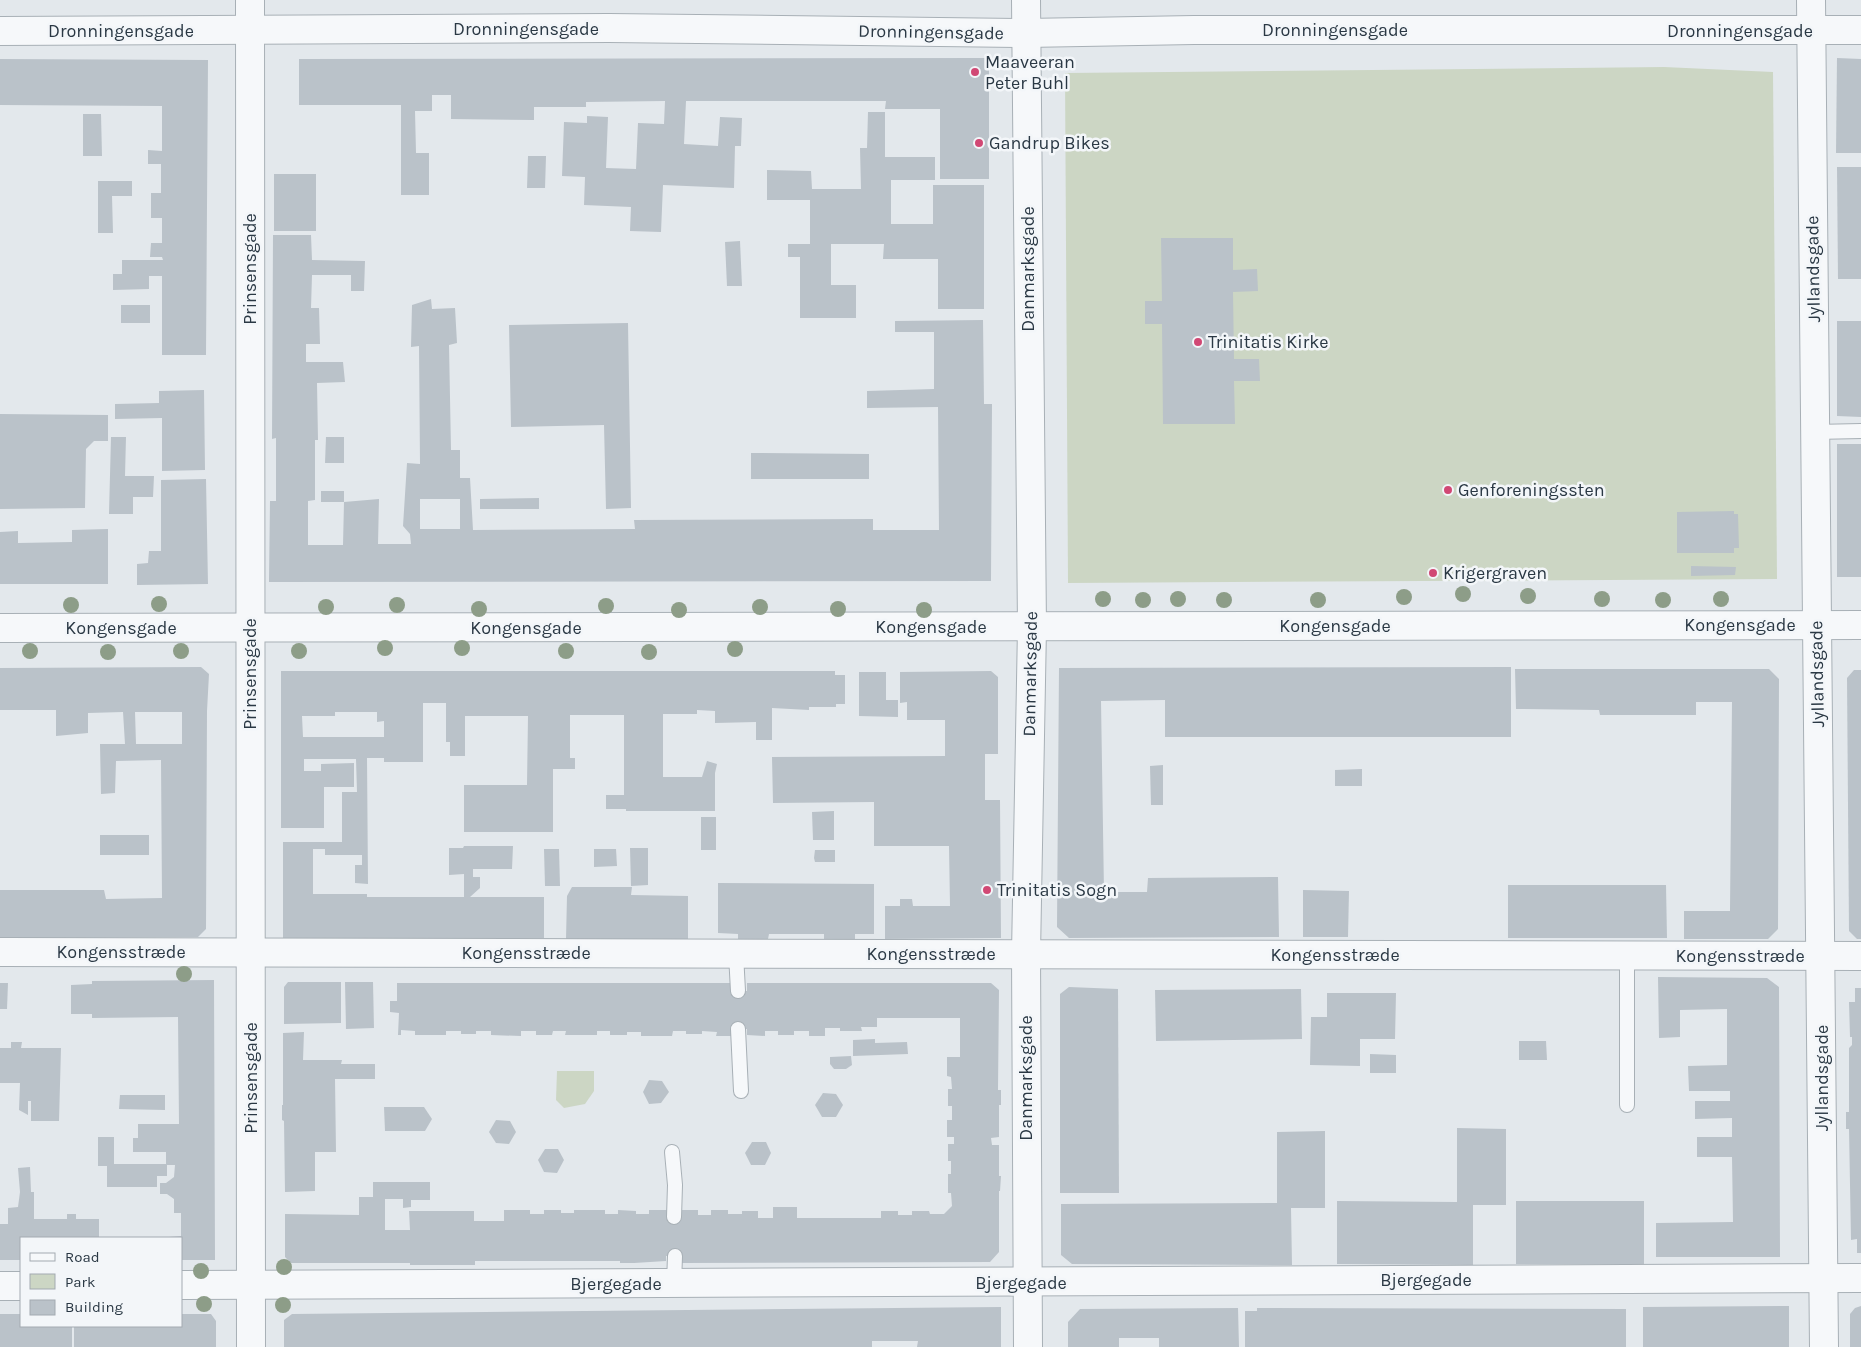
<svg xmlns="http://www.w3.org/2000/svg" width="1861" height="1347" font-family="Karla,sans-serif">
  <rect width="100%" height="100%" fill="#e3e8ec"/>
  <g fill="#ccd6c4">
    <polygon points="1664,67 1773,72 1777,579 1068,583 1065,73"/>
    <polygon points="557,1071 594,1071 594,1091 585,1104 564,1108 556,1100"/>
  </g>
  <g fill="#bac2c9" fill-rule="evenodd">
    <polygon points="989,58 989,179 940,179 940,109 885,109 886,101 686,101 684,144 718,146 720,117 742,118 741,146 735,146 734,188 663,185 661,232 630,231 631,207 584,205 585,177 562,176 564,122 587,123 587,116 608,117 606,168 636,169 638,123 664,124 665,101 586,102 586,107 534,107 534,120 451,119 451,95 432,95 432,111 415,111 416,153 429,153 429,195 401,195 401,105 299,105 299,59"/>
    <polygon points="1837,58 1861,59 1861,153 1836,153"/>
    <polygon points="0,59 208,60 206,355 162,355 162,276 149,276 149,289 113,290 113,274 122,274 122,260 163,260 162,257 150,257 151,243 162,243 162,218 151,218 151,193 161,193 161,164 148,164 148,150 162,151 162,106 0,105"/>
    <polygon points="868,112 885,112 885,157 935,157 935,180 891,180 891,224 933,224 933,185 984,185 984,309 938,309 938,259 883,259 884,244 831,244 831,285 856,285 856,318 800,318 800,257 788,257 788,244 810,244 810,200 767,200 767,170 811,171 812,189 861,189 860,148 867,148"/>
    <polygon points="83,114 101,114 102,156 83,156"/>
    <polygon points="528,156 546,156 545,188 527,188"/>
    <polygon points="1837,167 1861,167 1861,279 1838,279"/>
    <rect x="274" y="174" width="42" height="57"/>
    <polygon points="98,181 132,181 132,196 112,196 113,233 98,233"/>
    <path d="M273 235H311L312 260 365 261 364 291H351V275H312L311 308H319L320 344H306V362H343L345 382 317 383 318 440H315V500L308 501V545H343L344 502H321V491H344V502L379 499 378 544H411L410 534 403 526 407 463 420 464 419 346 411 347 412 305 431 299 432 309 455 308 457 343 449 345 451 450H460V478H470L473 530 635 529 634 520 873 519V530H939L938 407 867 408V391L934 389V332H895V321L983 320 984 404H992L991 581 269 582 270 501H276V438L272 439ZM420 499H460V529H420Z"/>
    <polygon points="1161,238 1233,238 1233,270 1257,269 1258,291 1233,292 1234,359 1259,359 1260,381 1234,381 1235,424 1163,424 1162,324 1145,324 1145,301 1162,301"/>
    <polygon points="740,241 742,286 727,286 725,242"/>
    <rect x="121" y="305" width="29" height="18"/>
    <polygon points="1837,321 1861,321 1861,417 1837,416"/>
    <polygon points="628,323 631,508 606,509 604,425 511,427 509,325"/>
    <polygon points="204,390 205,470 162,471 162,418 115,419 115,404 159,403 159,391"/>
    <polygon points="0,414 108,415 108,441 94,441 86,449 85,508 0,509"/>
    <polygon points="111,437 126,437 125,476 154,476 153,497 133,497 133,514 109,514"/>
    <polygon points="326,437 344,437 344,463 325,463"/>
    <rect x="1837" y="444" width="24" height="133"/>
    <polygon points="751,453 869,454 869,479 751,479"/>
    <polygon points="206,479 208,584 137,585 137,564 148,563 149,551 161,551 161,480"/>
    <polygon points="539,498 539,509 480,509 480,499"/>
    <polygon points="1734,511 1734,514 1738,514 1739,548 1734,548 1734,553 1677,553 1677,512"/>
    <polygon points="108,529 108,584 0,584 0,532 18,531 18,543 72,542 72,530"/>
    <polygon points="1691,566 1736,567 1735,575 1691,576"/>
    <path d="M201 667 209 674 207 711 206 929 198 937 0 938V890H104L106 899 162 898 161 760 116 761 115 793 101 794 100 744H125L123 712 88 713V733L56 736V710H0V668ZM135 712H182V744H136Z"/>
    <polygon points="1511,667 1511,737 1165,737 1165,700 1101,701 1104,892 1147,892 1148,878 1278,877 1279,937 1069,938 1057,927 1059,668"/>
    <polygon points="1515,669 1769,669 1779,679 1778,929 1768,939 1684,939 1684,911 1730,911 1732,702 1696,702 1696,715 1600,715 1599,710 1516,709"/>
    <polygon points="1854,670 1861,670 1861,939 1857,939 1849,931 1847,678"/>
    <path d="M281 671H835V675H845V704H836V707H809V710L772 708V740H756V722L715 723V711L697 710V714H663V777H702L707 761 717 764 715 773V811H626V809H606V795H624V715H570V758H575V769H553V832H464V785H527L528 716H465V756H450V742H446V703H423V762H384V758H367L368 884 355 883V865H362V855H325V849H313V894H367V897H464V874L449 875V848H463L464 846H513L512 869H473V877H480V888L470 897H544V938H283V842H342V792H357L356 759H304V771H321V764L354 763V787H324V828H281ZM335 712H377V722L384 721V737H303L302 716H335Z"/>
    <polygon points="991,671 998,677 998,754 985,754 985,800 1000,800 1001,938 885,939 885,906 900,906 900,899 912,899 913,906 950,906 949,846 874,846 874,802 773,803 772,757 945,756 945,720 907,720 907,702 900,703 900,672"/>
    <polygon points="859,672 886,672 886,700 898,700 898,717 859,716"/>
    <polygon points="1163,765 1163,805 1151,805 1150,766"/>
    <polygon points="1362,769 1362,786 1335,786 1335,770"/>
    <polygon points="834,811 834,840 813,840 812,812"/>
    <rect x="701" y="817" width="15" height="33"/>
    <rect x="100" y="835" width="49" height="20"/>
    <polygon points="630,848 648,848 648,885 631,886"/>
    <polygon points="544,849 559,849 560,886 545,886"/>
    <polygon points="594,849 616,849 617,866 594,867"/>
    <polygon points="815,850 835,850 835,862 815,862 814,858"/>
    <polygon points="718,883 874,884 874,934 855,934 855,940 824,940 824,934 769,934 768,939 738,939 738,934 718,933"/>
    <polygon points="1508,885 1666,885 1667,938 1508,938"/>
    <polygon points="572,887 632,887 631,895 688,896 688,940 566,939 567,896"/>
    <polygon points="1303,890 1349,891 1348,937 1303,937"/>
    <polygon points="1658,977 1767,978 1779,987 1780,1257 1656,1257 1656,1223 1733,1222 1732,1157 1697,1157 1697,1137 1732,1137 1732,1118 1695,1119 1695,1101 1730,1101 1730,1091 1689,1091 1688,1066 1727,1065 1727,1009 1680,1010 1680,1037 1659,1038"/>
    <polygon points="214,980 215,1260 181,1260 181,1238 169,1238 169,1237 181,1236 181,1213 174,1213 174,1199 167,1194 160,1194 160,1183 166,1183 174,1177 175,1165 167,1165 167,1176 157,1176 157,1187 107,1187 107,1166 98,1166 98,1137 114,1137 114,1164 166,1164 166,1152 133,1152 133,1138 138,1138 138,1124 179,1124 178,1017 92,1018 92,1014 71,1014 71,985 92,984 92,981"/>
    <polygon points="288,982 341,982 341,1023 284,1024 284,987"/>
    <polygon points="345,982 373,982 374,1028 346,1029"/>
    <polygon points="0,983 8,983 7,1009 0,1009"/>
    <polygon points="397,983 734,983 733,992 747,991 747,983 991,983 999,990 998,1090 1001,1090 1001,1105 999,1105 999,1137 991,1138 992,1145 999,1145 999,1176 1001,1176 1000,1191 999,1191 999,1252 990,1262 681,1263 680,1256 666,1256 666,1261 634,1263 620,1263 620,1261 475,1261 475,1265 410,1265 410,1263 291,1263 285,1257 285,1214 359,1215 359,1197 373,1197 373,1182 430,1182 430,1200 411,1200 411,1207 403,1208 403,1199 385,1199 385,1230 410,1230 409,1211 474,1211 474,1221 504,1221 504,1210 530,1210 530,1214 544,1214 544,1210 561,1210 561,1213 574,1213 574,1210 605,1210 605,1214 618,1214 618,1210 636,1211 636,1214 649,1214 649,1210 667,1210 667,1217 680,1217 680,1210 698,1210 698,1215 711,1215 711,1210 728,1210 728,1214 742,1214 742,1211 758,1211 758,1218 773,1218 773,1207 797,1207 797,1218 881,1218 881,1211 898,1211 898,1215 912,1215 912,1211 929,1211 930,1214 944,1214 952,1206 951,1193 948,1193 948,1174 951,1174 951,1161 948,1161 948,1144 954,1144 954,1137 947,1137 947,1120 952,1120 952,1106 948,1106 948,1089 952,1089 951,1077 947,1076 947,1057 960,1057 960,1018 877,1018 877,1027 861,1027 862,1031 840,1031 840,1028 825,1028 825,1036 809,1036 809,1031 794,1031 794,1035 778,1035 778,1031 765,1031 765,1036 747,1035 747,1029 738,1029 733,1036 716,1036 717,1032 702,1031 702,1034 686,1034 686,1031 673,1031 672,1036 641,1036 641,1032 627,1032 627,1035 610,1035 610,1031 597,1031 597,1035 565,1035 566,1031 553,1031 552,1035 536,1035 536,1031 521,1031 521,1036 491,1035 491,1031 476,1031 476,1034 461,1034 461,1031 446,1031 446,1035 415,1035 415,1031 401,1030 401,1035 398,1035 399,1013 390,1012 390,1001 397,1001"/>
    <polygon points="1069,987 1118,989 1119,1193 1060,1193 1060,994"/>
    <polygon points="1855,988 1861,988 1861,1253 1857,1253 1857,1239 1851,1240 1849,1129 1846,1129 1846,1112 1849,1112 1849,1048 1852,1045 1852,1037 1850,1037 1849,1002 1855,1002"/>
    <polygon points="1301,989 1302,1039 1156,1041 1155,990"/>
    <polygon points="1327,993 1396,993 1395,1039 1360,1039 1360,1066 1310,1065 1311,1017 1327,1017"/>
    <polygon points="304,1032 303,1060 342,1060 341,1064 375,1064 375,1079 335,1079 336,1152 315,1152 315,1191 285,1192 284,1121 282,1120 282,1105 283,1105 283,1033"/>
    <polygon points="875,1039 875,1043 907,1042 908,1054 853,1056 853,1040"/>
    <polygon points="1519,1041 1546,1041 1547,1060 1519,1060"/>
    <polygon points="11,1042 22,1042 21,1048 61,1048 59,1121 31,1121 31,1101 28,1101 28,1115 19,1110 20,1083 0,1083 0,1048 11,1048"/>
    <polygon points="1370,1054 1396,1055 1396,1073 1370,1073"/>
    <polygon points="851,1056 852,1065 846,1069 834,1069 830,1064 830,1057"/>
    <polygon points="649,1080 662,1081 669,1092 661,1103 649,1104 643,1092"/>
    <polygon points="823,1093 836,1094 843,1105 836,1117 822,1117 815,1105"/>
    <polygon points="120,1095 165,1095 165,1110 119,1109"/>
    <polygon points="384,1107 424,1107 432,1119 425,1131 385,1131"/>
    <polygon points="496,1120 510,1121 516,1132 509,1144 496,1143 489,1132"/>
    <polygon points="1457,1128 1506,1129 1506,1205 1473,1205 1473,1265 1337,1264 1337,1201 1457,1202"/>
    <polygon points="1325,1131 1325,1208 1291,1208 1292,1265 1072,1264 1061,1255 1061,1204 1277,1203 1277,1132"/>
    <polygon points="752,1142 766,1142 771,1153 765,1165 751,1165 745,1153"/>
    <polygon points="545,1149 558,1149 564,1160 557,1173 544,1172 538,1160"/>
    <polygon points="30,1167 31,1192 34,1192 34,1219 67,1219 67,1214 76,1214 76,1219 99,1219 99,1238 21,1238 21,1260 0,1260 0,1224 8,1224 8,1208 18,1207 20,1192 18,1168"/>
    <rect x="1516" y="1201" width="128" height="63"/>
    <polygon points="1789,1306 1789,1347 1643,1347 1643,1307"/>
    <polygon points="1861,1306 1861,1347 1850,1347 1850,1314 1855,1308"/>
    <polygon points="1001,1307 1001,1347 917,1347 918,1341 872,1341 872,1347 284,1347 284,1320 292,1314"/>
    <polygon points="1238,1308 1239,1347 1159,1347 1159,1338 1119,1338 1119,1347 1068,1347 1068,1322 1080,1309"/>
    <polygon points="1257,1308 1626,1309 1626,1347 1245,1347 1245,1311 1257,1311"/>
    <polygon points="0,1314 21,1314 21,1326 72,1326 72,1347 0,1347"/>
    <polygon points="181,1314 211,1314 216,1321 216,1347 74,1347 74,1326 181,1326"/>
  </g>
  <g fill="none" stroke-linecap="round" stroke-linejoin="round">
    <g stroke="#a8b0b6" stroke-width="16">
      <g id="lane">
        <polyline points="1815,432 1861,431"/>
        <polyline points="736,954 738,991"/>
        <polyline points="738,1029 741,1091"/>
        <polyline points="1627,1105 1627,956"/>
        <polyline points="672,1152 675,1185 674,1217"/>
        <polyline points="674,1284 675,1256"/>
      </g>
    </g>
    <g stroke="#a8b0b6" stroke-width="30">
      <g id="street">
        <polyline points="250,0 251,1347"/>
        <polyline points="1026,0 1032,627 1026,954 1028,1347"/>
        <polyline points="1811,0 1824,1347"/>
        <polyline points="0,31 609,28 1026,33 1194,30 1861,30"/>
        <polyline points="0,628 1861,625"/>
        <polyline points="0,952 1861,956"/>
        <polyline points="181,1285 1861,1278"/>
        <polyline points="0,1286 21,1286"/>
      </g>
    </g>
    <use href="#lane" stroke="#f6f8fa" stroke-width="14"/>
    <use href="#street" stroke="#f6f8fa" stroke-width="28"/>
  </g>
  <g fill="#8d9d88">
    <circle cx="1463" cy="594" r="8"/>
    <circle cx="1528" cy="596" r="8"/>
    <circle cx="1404" cy="597" r="8"/>
    <circle cx="1103" cy="599" r="8"/>
    <circle cx="1178" cy="599" r="8"/>
    <circle cx="1602" cy="599" r="8"/>
    <circle cx="1721" cy="599" r="8"/>
    <circle cx="1143" cy="600" r="8"/>
    <circle cx="1224" cy="600" r="8"/>
    <circle cx="1318" cy="600" r="8"/>
    <circle cx="1663" cy="600" r="8"/>
    <circle cx="159" cy="604" r="8"/>
    <circle cx="71" cy="605" r="8"/>
    <circle cx="397" cy="605" r="8"/>
    <circle cx="606" cy="606" r="8"/>
    <circle cx="326" cy="607" r="8"/>
    <circle cx="760" cy="607" r="8"/>
    <circle cx="479" cy="609" r="8"/>
    <circle cx="838" cy="609" r="8"/>
    <circle cx="679" cy="610" r="8"/>
    <circle cx="924" cy="610" r="8"/>
    <circle cx="385" cy="648" r="8"/>
    <circle cx="462" cy="648" r="8"/>
    <circle cx="735" cy="649" r="8"/>
    <circle cx="30" cy="651" r="8"/>
    <circle cx="181" cy="651" r="8"/>
    <circle cx="299" cy="651" r="8"/>
    <circle cx="566" cy="651" r="8"/>
    <circle cx="108" cy="652" r="8"/>
    <circle cx="649" cy="652" r="8"/>
    <circle cx="184" cy="974" r="8"/>
    <circle cx="284" cy="1267" r="8"/>
    <circle cx="201" cy="1271" r="8"/>
    <circle cx="204" cy="1304" r="8"/>
    <circle cx="283" cy="1305" r="8"/>
  </g>
  <g fill="#d14874" stroke="#f3f6f9" stroke-width="2">
    <circle cx="975" cy="72" r="5"/>
    <circle cx="979" cy="143" r="5"/>
    <circle cx="1198" cy="342" r="5"/>
    <circle cx="1448" cy="490" r="5"/>
    <circle cx="1433" cy="573" r="5"/>
    <circle cx="987" cy="890" r="5"/>
  </g>
  <g text-anchor="middle" dominant-baseline="central" stroke-width="5" stroke-linejoin="round" paint-order="stroke">
    <g font-size="18" fill="#2a3844" stroke="#f3f6f9">
      <text x="526" y="29">Dronningensgade</text>
      <text x="1335" y="30">Dronningensgade</text>
      <text x="121" y="31">Dronningensgade</text>
      <text x="1740" y="31">Dronningensgade</text>
      <text transform="translate(931 32) rotate(1)">Dronningensgade</text>
      <text transform="translate(250 269) rotate(-90)">Prinsensgade</text>
      <text transform="translate(1028 269) rotate(-90)">Danmarksgade</text>
      <text transform="translate(1813 269) rotate(-91)">Jyllandsgade</text>
      <text x="1740" y="625">Kongensgade</text>
      <text x="1335" y="626">Kongensgade</text>
      <text x="931" y="627">Kongensgade</text>
      <text x="121" y="628">Kongensgade</text>
      <text x="526" y="628">Kongensgade</text>
      <text transform="translate(250 674) rotate(-90)">Prinsensgade</text>
      <text transform="translate(1030 674) rotate(-89)">Danmarksgade</text>
      <text transform="translate(1817 674) rotate(-91)">Jyllandsgade</text>
      <text x="121" y="952">Kongensstræde</text>
      <text x="526" y="953">Kongensstræde</text>
      <text x="931" y="954">Kongensstræde</text>
      <text x="1335" y="955">Kongensstræde</text>
      <text x="1740" y="956">Kongensstræde</text>
      <text transform="translate(251 1078) rotate(-90)">Prinsensgade</text>
      <text transform="translate(1026 1078) rotate(-90)">Danmarksgade</text>
      <text transform="translate(1822 1078) rotate(-90)">Jyllandsgade</text>
      <text x="1426" y="1280">Bjergegade</text>
      <text x="1021" y="1283">Bjergegade</text>
      <text x="616" y="1284">Bjergegade</text>
    </g>
    <g font-size="18" fill="#2a3844" stroke="#f3f6f9" text-anchor="start">
      <text x="985" y="62">Maaveeran<tspan x="985" dy="21">Peter Buhl</tspan></text>
      <text x="989" y="143">Gandrup Bikes</text>
      <text x="1208" y="342">Trinitatis Kirke</text>
      <text x="1458" y="490">Genforeningssten</text>
      <text x="1443" y="573">Krigergraven</text>
      <text x="997" y="890">Trinitatis Sogn</text>
    </g>
  </g>
  <rect x="20" y="1237" width="162" height="90" fill="#f3f6f9" stroke="#a3aab1"/>
  <rect x="30" y="1253" width="25" height="8" fill="#f6f8fa" stroke="#a3aab1"/>
  <text x="65" y="1262" font-size="15" fill="#2a3844">Road</text>
  <rect x="30" y="1274" width="25" height="15" fill="#ccd6c4" stroke="#a3aab1"/>
  <text x="65" y="1287" font-size="15" fill="#2a3844">Park</text>
  <rect x="30" y="1300" width="25" height="15" fill="#bac2c9" stroke="#a3aab1"/>
  <text x="65" y="1312" font-size="15" fill="#2a3844">Building</text>
</svg>
